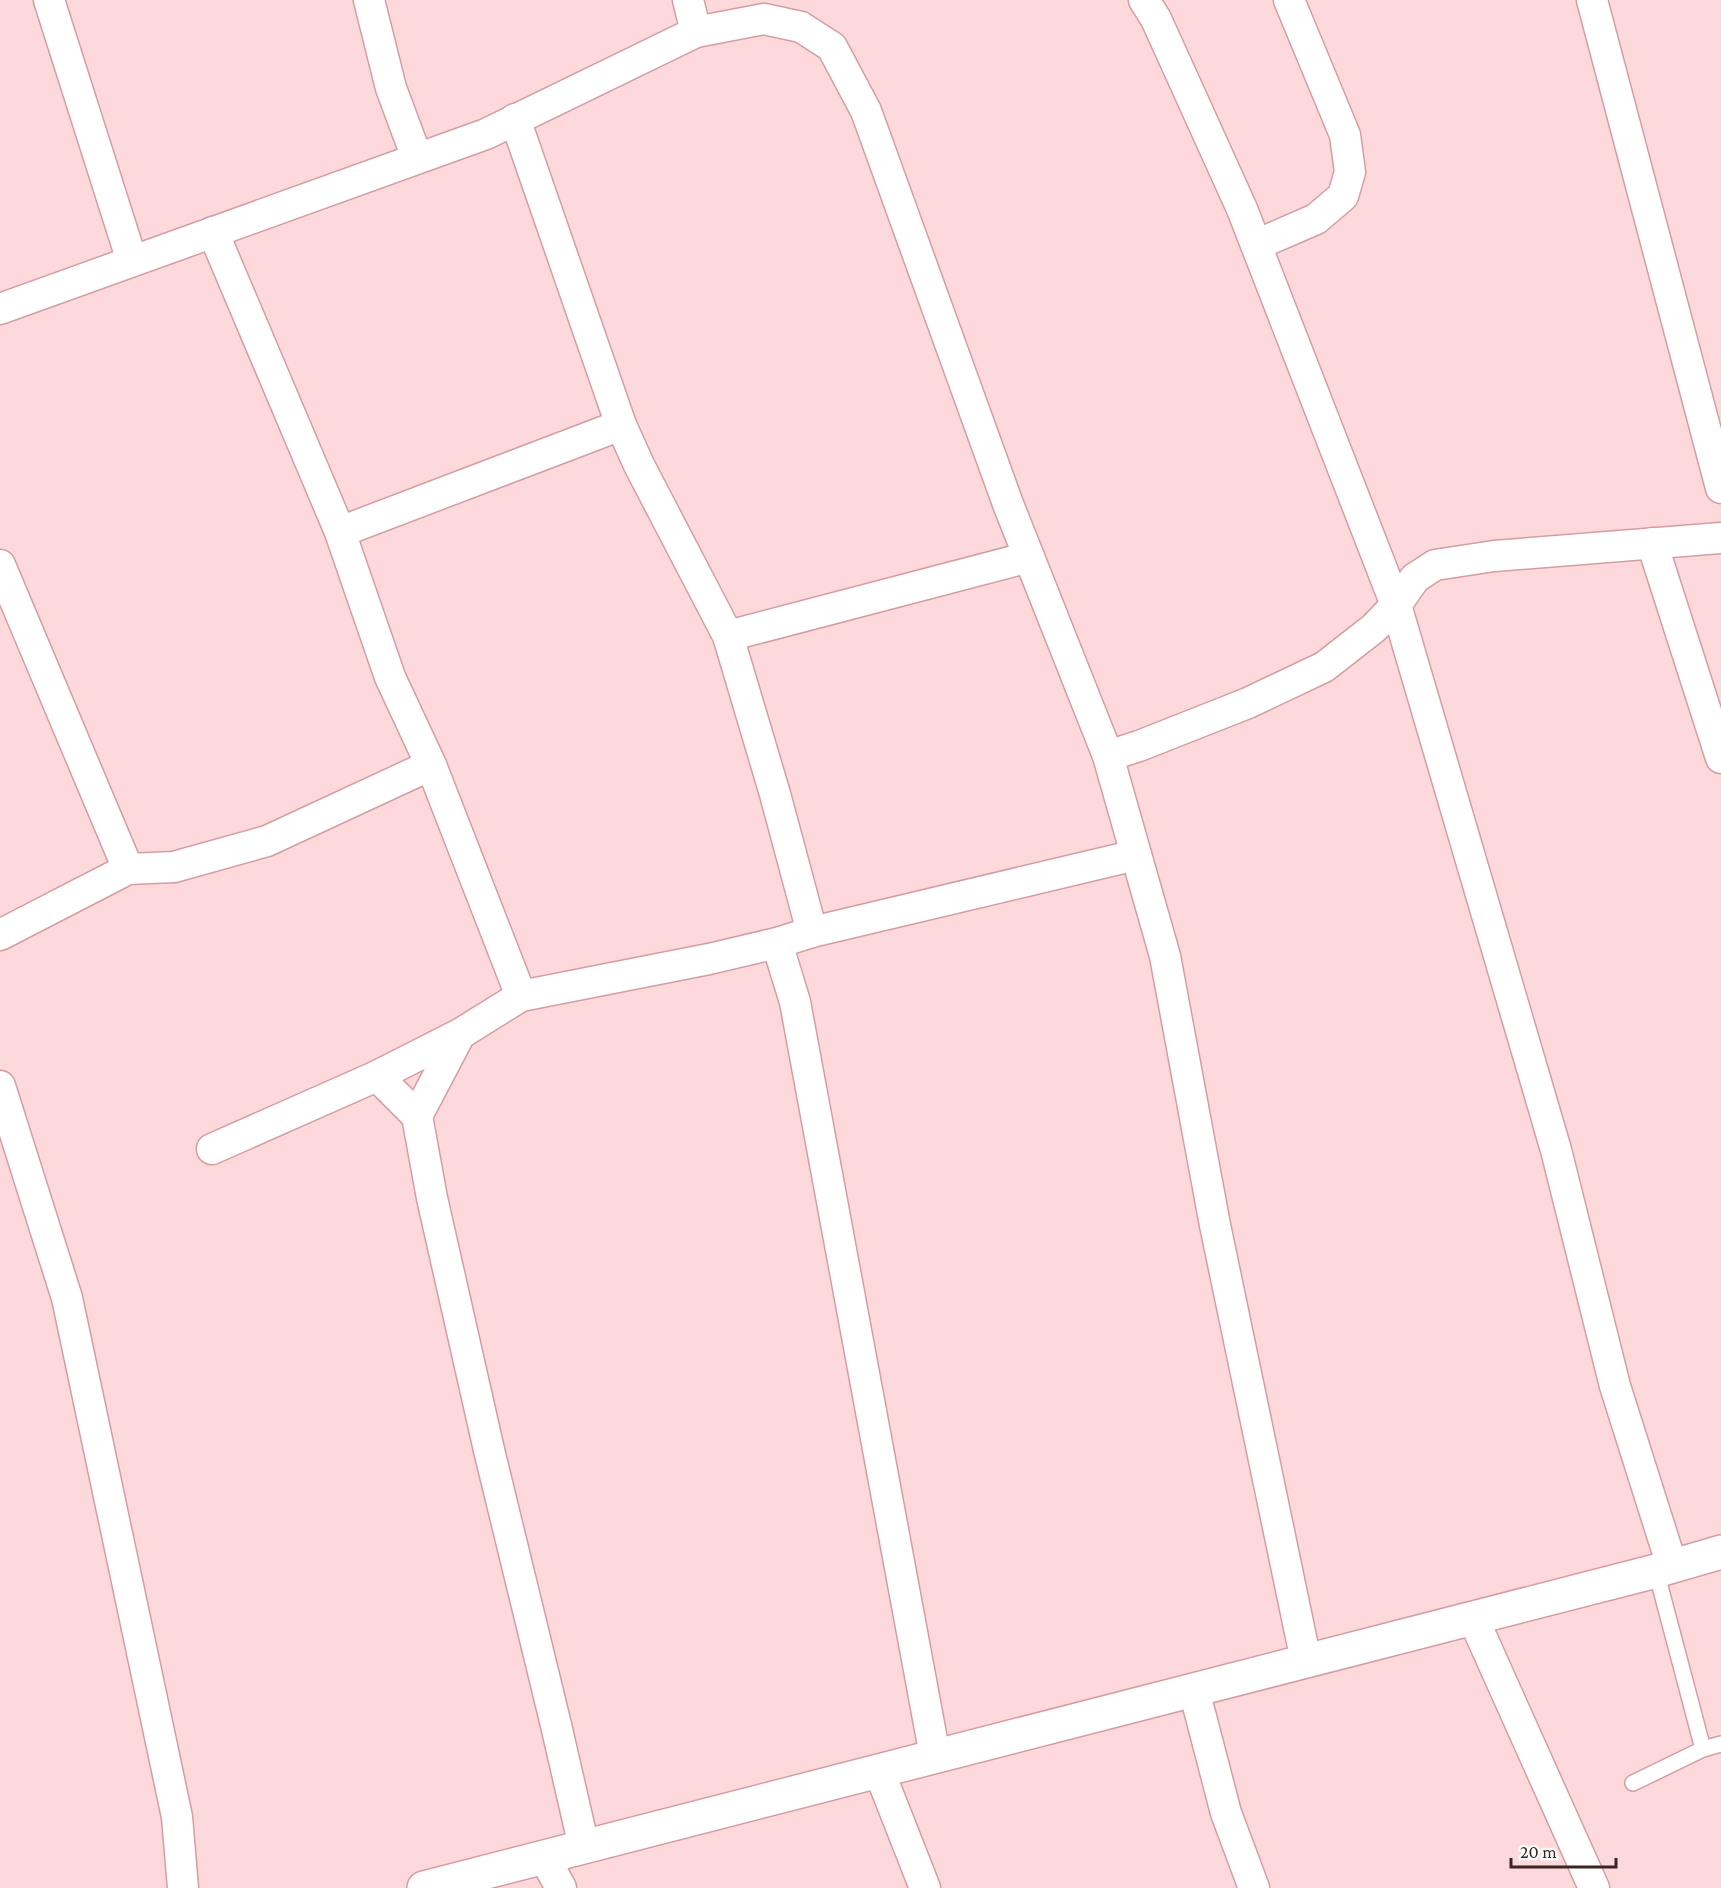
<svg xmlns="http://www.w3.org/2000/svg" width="1721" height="1888" font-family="'Crimson Pro',serif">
  <rect width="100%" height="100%" fill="#fdd9db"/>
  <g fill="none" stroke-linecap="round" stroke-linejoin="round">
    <g stroke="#d59da2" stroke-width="18">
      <g id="service">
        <polyline points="1656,1571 1703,1749"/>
        <polyline points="1633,1783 1703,1749 1721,1744"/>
      </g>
    </g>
    <g stroke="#d59da2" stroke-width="33">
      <g id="minor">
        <polyline points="49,0 132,261"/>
        <polyline points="369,0 391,88 417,158"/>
        <polyline points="688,0 696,32"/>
        <polyline points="1144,0 1156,19 1242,209 1396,605 1556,1150 1615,1386 1672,1566"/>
        <polyline points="1592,0 1721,488"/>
        <polyline points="515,119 621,425 639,465 728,636 775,794 812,932"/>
        <polyline points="213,232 340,532 390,677 431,765 521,996"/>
        <polyline points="1256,245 1316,219 1343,196 1350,172 1345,135 1289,0"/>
        <polyline points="0,309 486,134 696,32 764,19 801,27 832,47 866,111 1008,504 1108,756 1165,956 1215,1225 1306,1661"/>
        <polyline points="340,532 621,425"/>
        <polyline points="1652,543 1721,758"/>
        <polyline points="0,565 128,869"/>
        <polyline points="728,636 1029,557"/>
        <polyline points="1108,756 1139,746 1248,703 1324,667 1374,628 1396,605 1415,578 1435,565 1494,556 1721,538"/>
        <polyline points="0,935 128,869 174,867 267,841 431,765"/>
        <polyline points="777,943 795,1002 935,1756"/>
        <polyline points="460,1034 417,1116 432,1198 489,1450 556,1725 584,1847"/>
        <polyline points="377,1076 417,1116"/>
        <polyline points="0,1086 67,1298 177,1817 183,1888"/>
        <polyline points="212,1149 377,1076 460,1034 521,996 709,959 777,943 812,932 1136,855"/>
        <polyline points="1473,1618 1594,1888"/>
        <polyline points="1194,1690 1226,1813 1254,1888"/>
        <polyline points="879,1771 925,1888"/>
        <polyline points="544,1857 561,1888"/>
      </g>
    </g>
    <g stroke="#d59da2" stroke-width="36">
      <polyline id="secondary" points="424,1888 1656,1571 1721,1552"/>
    </g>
    <use href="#service" stroke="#fff" stroke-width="15"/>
    <use href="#minor" stroke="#fff" stroke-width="30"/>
    <use href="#secondary" stroke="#fff" stroke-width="33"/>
  </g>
  <path d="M1511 1858v9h105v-9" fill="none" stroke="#3b2527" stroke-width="3"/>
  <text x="1520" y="1858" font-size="18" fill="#3b2527" stroke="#ffffff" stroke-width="4.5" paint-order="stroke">20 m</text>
</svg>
